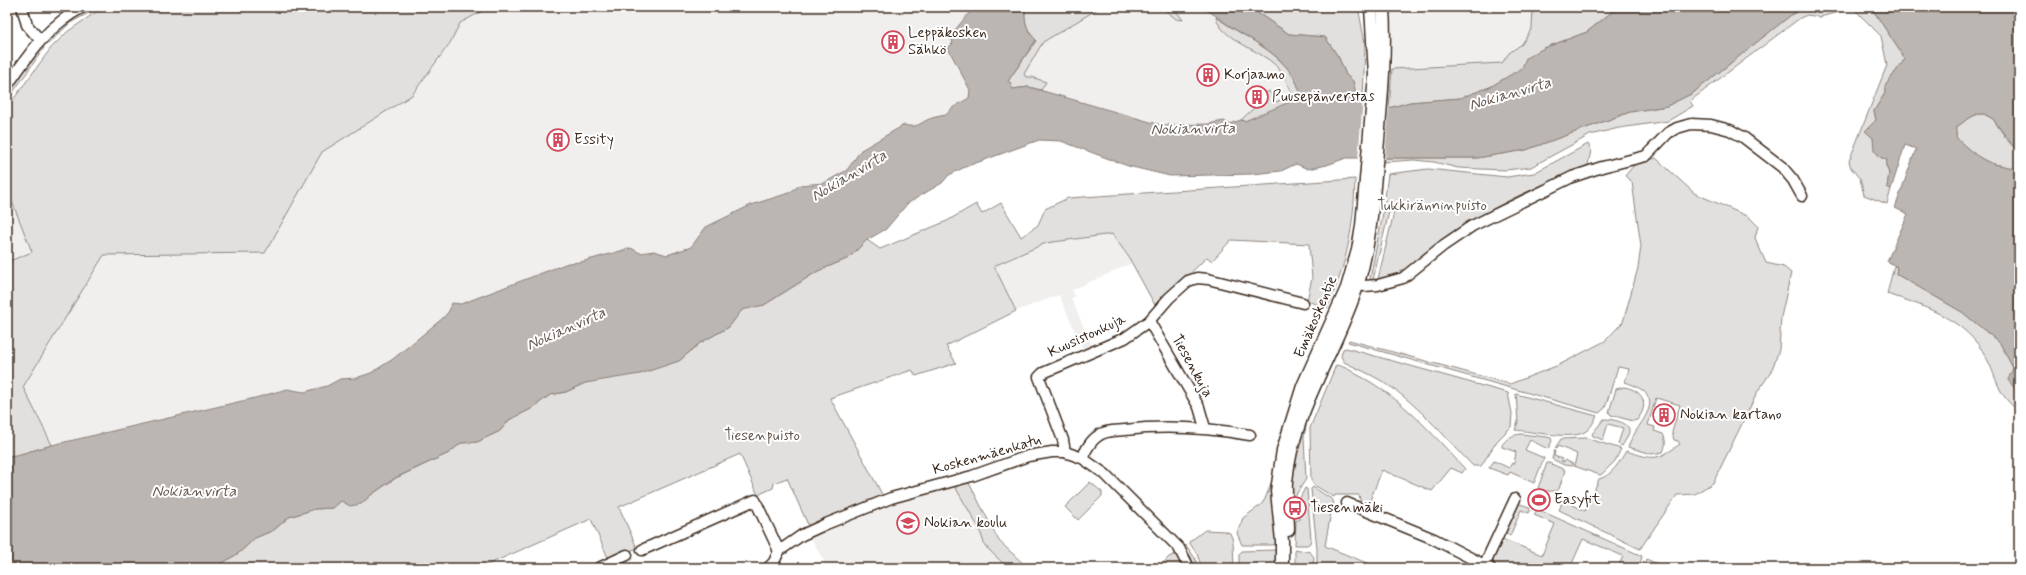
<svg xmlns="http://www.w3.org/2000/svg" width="2026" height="575" font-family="Mynerve,sans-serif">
  <rect width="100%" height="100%" fill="#fff"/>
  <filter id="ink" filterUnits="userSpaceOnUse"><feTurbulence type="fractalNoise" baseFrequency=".025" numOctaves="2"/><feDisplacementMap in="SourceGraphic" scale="8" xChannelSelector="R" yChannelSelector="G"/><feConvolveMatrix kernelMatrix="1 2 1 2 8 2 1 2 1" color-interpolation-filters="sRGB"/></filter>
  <g filter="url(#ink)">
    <g fill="#f1efee">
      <polygon points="490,7 503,7 505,10 510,7 974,7 950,35 953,43 948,48 970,90 969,98 952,108 946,115 929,119 919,126 912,127 904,125 861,150 847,170 824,183 800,185 789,193 751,205 698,237 691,247 667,255 654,251 568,263 461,304 452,303 449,311 443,318 393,359 371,373 356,378 340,379 327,386 304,392 287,389 255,398 52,445 23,387 104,255 265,253 322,152 412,95 450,44 460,23"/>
      <polygon points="1025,7 1196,7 1202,10 1209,11 1279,57 1300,90 1291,103 1229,124 1224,121 1168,126 1029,87 1012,89 1028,32"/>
      <polygon points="1391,7 1533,7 1532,28 1522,44 1509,53 1502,63 1392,69"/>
      <polygon points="7,189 32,253 7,262"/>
      <polygon points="1112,234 1132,263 1072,290 1075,297 1071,298 1092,346 1083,349 1059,295 1016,311 994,266 1046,243"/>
      <polygon points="954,485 979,528 985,546 1008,568 828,568 810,537 850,518 892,501"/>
    </g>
    <g fill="#e2e0de" stroke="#8e857e">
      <polygon points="89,7 100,7 70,23 48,44 45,42 77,13"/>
      <polygon points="113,7 490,7 460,23 450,43 412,95 322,152 265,253 104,255 23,387 52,445 17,455 7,456 7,262 32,252 7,189 7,108 51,48 67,32 96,12"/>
      <path d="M1025 7H1101L1043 42 1024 74 1026 77H1032L1046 82 1041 90 1029 87 1012 89 1008 81 1036 41C1026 30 1024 21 1025 7Z"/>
      <polygon points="1161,7 1173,7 1183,20 1176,19"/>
      <polygon points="1249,7 1358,7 1365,43 1363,101 1356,95 1353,81 1346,75 1339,58 1325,37 1289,34"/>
      <polygon points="1533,7 1618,7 1587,32 1544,48 1523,68 1490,87 1460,98 1410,102 1389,108 1392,69 1502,63 1509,53 1522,44 1532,28"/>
      <polygon points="1806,7 1871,7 1905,59 1885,86 1885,93 1874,111 1876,120 1873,138 1880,157 1887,160 1886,166 1889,173 1887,187 1891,189 1887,204 1864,195 1860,179 1851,168 1849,161 1887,65 1881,36 1853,8 1820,17 1807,15 1800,18 1690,101 1693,106 1668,121 1619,128 1590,135 1531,167 1506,170 1458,168 1434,162 1414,160 1384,162 1384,158 1477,158 1526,150 1630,112 1667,106 1693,93 1791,15"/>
      <path d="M1216 17C1248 41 1292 54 1302 98L1245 121 1241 120 1254 108 1267 101 1264 94 1269 91 1276 102 1293 95C1288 85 1282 70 1273 63 1258 50 1220 38 1216 17Z"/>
      <path d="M42 45 44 48 7 101C7 85 32 58 42 45Z"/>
      <path d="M1977 114H1984L1993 119 2008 141 2019 153V170C2011 167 2003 166 1994 164 1980 160 1966 148 1956 137L1957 127 1966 120Z"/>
      <path d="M1588 144 1591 150 1588 165C1548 183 1505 199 1468 224 1439 243 1415 268 1383 281L1378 279 1394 212H1389L1373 280 1370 279 1383 213 1388 174 1428 169 1507 177 1534 173Z"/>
      <path d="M1656 158 1694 193 1749 217 1758 226 1755 238 1766 263 1784 267 1791 273 1781 317 1779 350 1771 372 1758 391 1713 483 1695 494 1677 495 1640 549 1559 510 1565 496 1575 500 1573 505 1585 511 1599 479C1612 476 1620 461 1626 451 1653 459 1656 462 1680 444L1678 441 1674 440 1672 432 1680 405 1656 398 1648 425 1655 427 1654 431 1663 434C1666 440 1666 445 1663 452L1652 454 1628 447C1638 419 1673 398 1625 382L1629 369 1618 367 1605 408 1599 413 1348 342 1349 340 1510 384 1559 365 1605 341 1623 322 1638 268 1641 246 1632 182 1625 176 1634 165Z"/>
      <path d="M1355 179C1354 226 1347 265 1327 308L1307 301 1312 278 1309 244 1231 240 1212 261 1207 257 1156 307 1128 256 1112 234 1046 243 994 266 1016 311 946 346 956 363 916 376 912 370 830 398 883 496 809 527 787 478 774 483 773 488 758 495 740 454 619 507 637 548 609 560 591 519 480 568H208L219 565 239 553 255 538 274 530 289 517 315 509 333 508 341 501 361 504 371 495 396 478 449 453 461 443 477 442 500 431 509 420 531 409 550 395 566 392 585 383 679 361 700 343 729 327 742 309 764 305 818 271 849 258 867 240 880 249 947 221 976 204 982 214 1001 203 1021 237 1038 225 1045 209 1068 198Z"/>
      <path d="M1894 266 1897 267 1896 274 1962 312 2000 343 2013 368 2019 411C1996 394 1998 379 1986 357 1967 320 1923 305 1887 294Z"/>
      <path d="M1346 348 1508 393 1512 413 1511 427 1497 441 1481 466H1473C1446 438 1413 399 1380 380 1368 373 1356 368 1344 362L1341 356 1343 349Z"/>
      <path d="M1336 365C1343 366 1350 370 1356 374 1400 396 1432 433 1465 469L1462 473 1451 468 1432 491 1382 470 1367 508 1361 505 1359 495H1335L1334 497 1314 485 1311 480 1310 428Z"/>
      <path d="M1624 387C1643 390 1650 404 1637 420L1633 421 1611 415 1609 412 1616 389Z"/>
      <path d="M1317 394 1307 421 1304 437 1306 479 1297 493 1294 501C1284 464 1301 427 1317 394Z"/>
      <path d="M1516 394 1597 416C1594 421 1591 428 1586 431 1574 441 1531 431 1515 430L1518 422Z"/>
      <path d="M1604 419C1611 419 1630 422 1629 431 1629 435 1625 441 1622 446L1618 444 1623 428 1608 424 1603 440 1593 436 1592 434Z"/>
      <path d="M1521 434 1547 437 1551 438 1552 441 1548 449 1530 440 1525 450 1544 458 1534 483 1510 472 1508 475 1489 468 1494 461 1509 468 1512 463 1514 464 1516 452 1502 447V445C1507 438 1512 435 1521 434Z"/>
      <polygon points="1586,438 1621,449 1615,461 1602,474 1600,475 1574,466 1577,454 1558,446 1556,449 1555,448 1561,439"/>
      <polygon points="1554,451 1555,451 1554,456 1562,459 1561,461 1564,462 1565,460 1573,464 1572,466 1564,465 1552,459"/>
      <path d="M1547 463H1549L1565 470 1559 489C1553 493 1545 491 1538 488Z"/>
      <polygon points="968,481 999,541 1028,568 1008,568 985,546 979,528 954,485"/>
      <polygon points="1272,481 1276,545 1242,545 1237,533 1243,518 1261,505 1265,499"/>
      <polygon points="1090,482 1102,492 1102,496 1078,520 1065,507"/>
      <polygon points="1313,487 1333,500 1334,508 1343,512 1331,512 1325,546 1379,568 1317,568 1317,549 1311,489"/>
      <polygon points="1305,488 1307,489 1311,539 1310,543 1307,545 1295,545 1296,520 1299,520 1298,502"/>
      <polygon points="1517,503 1529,507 1530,511 1529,513 1521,510 1510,536 1504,532"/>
      <polygon points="1539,510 1642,556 1639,568 1618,568 1623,556 1583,539 1570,568 1498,568 1494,566 1493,558 1502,539 1542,555 1555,524 1534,515 1536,511"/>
      <polygon points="1205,530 1224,531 1230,533 1233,541 1234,568 1202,568 1197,554 1189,542"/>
      <polygon points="1186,545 1195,558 1198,568 1194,568 1191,557 1184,547"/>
      <polygon points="1295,549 1310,552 1314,557 1313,568 1295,568"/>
      <polygon points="1276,550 1277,568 1239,568 1239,554 1242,551"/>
      <polygon points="1178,553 1186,568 1158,568 1169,557"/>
      <polygon points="1646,559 1667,568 1644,568"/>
    </g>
    <g fill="#bcb6b3" stroke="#887e77">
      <path d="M974 7H1025C1024 21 1026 30 1036 40L1008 81 1011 83 1012 89 1029 87 1161 125 1207 124 1224 121 1229 124 1241 120 1245 121 1301 97C1294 60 1259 45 1230 26 1223 22 1217 16 1210 12 1206 9 1200 9 1196 7H1249L1289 34 1325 37 1339 58 1346 75 1353 81 1356 95 1363 101 1389 108 1410 102 1460 98 1490 87 1522 68 1526 58 1544 48 1587 32 1618 7H1806L1791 15 1693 93 1667 106 1630 112 1526 150 1477 158H1346L1327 165 1308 169 1296 164 1281 171 1252 174 1170 176 1128 166 1061 141 1039 140 965 167 949 175 942 183 908 203 886 229 867 240 849 258 818 271 764 305 742 310 729 327 700 343 679 361 640 374 585 383 566 392 550 395 531 409 509 420 500 431 477 442 461 443 449 453 395 478 371 495 361 504 350 506 341 501 333 508 315 509 289 517 274 530 255 538 239 553 219 565 208 568H7V456L17 455 52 445 255 398 287 389 304 392 327 386 340 379 356 378 371 373 393 359 443 318 449 311 452 303 461 304 568 263 581 262 631 248 640 253 654 251 667 255 691 247 706 227 751 205 789 193 800 185 824 183 847 170 861 150 904 125C915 128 918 125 927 120 933 117 941 116 946 115L952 108 969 98 970 90 948 48 953 43 950 36Z"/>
      <path d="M1871 7H2019V154L1993 119 1984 114H1977L1966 120 1957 127 1956 137C1966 148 1980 160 1994 164 2003 166 2011 167 2019 170V404L2016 402 2015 389 2008 380 2013 368 2000 343 1962 312 1896 274 1897 267 1887 261 1908 214 1895 208 1916 149 1905 145 1891 189 1887 187 1889 173 1886 166 1887 160 1880 157 1874 150 1873 138 1865 131 1876 120 1874 111 1885 93V86L1905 59Z"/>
    </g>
    <polygon fill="#fff" points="1363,99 1389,106 1385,160 1358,160"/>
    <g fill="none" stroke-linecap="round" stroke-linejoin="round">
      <g stroke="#3b2a1e" stroke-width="13">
        <g id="minor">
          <polyline points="22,7 27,25 40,40"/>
          <path d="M7 86C28 55 48 25 83 7"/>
          <polyline points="1357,284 1364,286 1378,285 1403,278 1444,245 1472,226 1572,177 1602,167 1646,156 1668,133 1677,128 1691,124 1711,125 1730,130 1743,137 1782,167 1793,180 1802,196"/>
          <polyline points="1149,321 1199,407 1205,428"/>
          <polyline points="1065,452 1063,440 1039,377 1043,373 1125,338 1149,321 1169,298 1188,281 1197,278 1208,279 1303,303"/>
          <path d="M1082 458C1086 450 1090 441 1098 436 1105 430 1116 431 1125 430 1167 425 1208 428 1250 435"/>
          <polyline points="1347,503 1434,539 1490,568"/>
          <polyline points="642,550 755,500 779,551"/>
          <polyline points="599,568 627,555"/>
          <polyline points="768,568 774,562 779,551 802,535 826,524 891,498 972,476 1028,456 1052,452 1065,452 1082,458 1105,474 1179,548 1189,568"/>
          <polyline points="1483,568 1515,499"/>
        </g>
      </g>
      <g stroke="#3b2a1e" stroke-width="15">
        <g id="major">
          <path d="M1288 530C1288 514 1285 498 1286 482 1292 410 1337 351 1358 283 1371 240 1373 196 1377 152 1381 103 1386 56 1383 7"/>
          <polyline points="1282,568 1282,541 1277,491 1283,450 1303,386 1347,288 1358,250 1362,226 1375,75 1371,7"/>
        </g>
      </g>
      <use href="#minor" stroke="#fff" stroke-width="10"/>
      <use href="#major" stroke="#fff" stroke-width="12"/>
    </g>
  </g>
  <defs>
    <g id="building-ring" transform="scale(1.15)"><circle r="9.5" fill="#fff" stroke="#d1495b" stroke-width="1.5"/><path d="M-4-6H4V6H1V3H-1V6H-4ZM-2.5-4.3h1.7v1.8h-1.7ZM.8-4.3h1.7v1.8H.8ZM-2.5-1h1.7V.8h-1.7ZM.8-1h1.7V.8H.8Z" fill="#d1495b"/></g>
    <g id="stadium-ring" transform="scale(1.15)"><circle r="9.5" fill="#fff" stroke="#d1495b" stroke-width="1.5"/><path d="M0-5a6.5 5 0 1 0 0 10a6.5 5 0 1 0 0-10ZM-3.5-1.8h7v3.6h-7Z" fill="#d1495b"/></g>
    <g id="bus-ring" transform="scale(1.15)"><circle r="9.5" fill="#fff" stroke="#d1495b" stroke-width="1.5"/><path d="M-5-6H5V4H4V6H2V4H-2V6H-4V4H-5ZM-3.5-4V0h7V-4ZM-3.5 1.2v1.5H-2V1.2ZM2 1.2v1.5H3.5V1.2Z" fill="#d1495b"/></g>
    <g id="school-ring" transform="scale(1.15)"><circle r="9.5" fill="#fff" stroke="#d1495b" stroke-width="1.5"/><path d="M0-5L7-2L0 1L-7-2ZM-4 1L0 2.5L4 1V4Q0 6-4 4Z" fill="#d1495b"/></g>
  </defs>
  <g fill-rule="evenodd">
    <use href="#building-ring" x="893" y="42"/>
    <use href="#building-ring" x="1208" y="75"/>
    <use href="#building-ring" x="1257" y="97"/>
    <use href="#building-ring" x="558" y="140"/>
    <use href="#building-ring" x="1664" y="415"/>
    <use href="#stadium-ring" x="1539" y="500"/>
    <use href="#bus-ring" x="1295" y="508"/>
    <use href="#school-ring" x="908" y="523"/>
  </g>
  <g text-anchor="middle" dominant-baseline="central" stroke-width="4" stroke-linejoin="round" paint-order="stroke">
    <g font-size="15" fill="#3b2a1e" stroke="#fff" text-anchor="start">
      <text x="908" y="33">Leppäkosken<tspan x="908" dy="17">Sähkö</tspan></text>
      <text x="1224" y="75">Korjaamo</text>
      <text x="1272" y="97">Puusepänverstas</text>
      <text x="574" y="140">Essity</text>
      <text x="1680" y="415">Nokian kartano</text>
      <text x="1554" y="500">Easyfit</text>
      <text x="1310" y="508">Tiesenmäki</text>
      <text x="924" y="523">Nokian koulu</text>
    </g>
    <g font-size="15" fill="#65584e" stroke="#fff">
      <text x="1432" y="206">Tukkiränninpuisto</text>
      <text x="762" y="436">Tiesenpuisto</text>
    </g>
    <g font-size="15" fill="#3b2a1e" stroke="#fff">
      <text transform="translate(1316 317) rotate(-67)">Emäkoskentie</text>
      <text transform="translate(1087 336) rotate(-25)">Kuusistonkuja</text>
      <text transform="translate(1192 366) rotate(61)">Tiesenkuja</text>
      <text transform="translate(987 455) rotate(-16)">Koskenmäenkatu</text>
    </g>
    <g font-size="16" font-style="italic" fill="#685b52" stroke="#fff">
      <text transform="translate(1510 94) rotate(-16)">Nokianvirta</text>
      <text transform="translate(1193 129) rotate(-1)">Nokianvirta</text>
      <text transform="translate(849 176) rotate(-31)">Nokianvirta</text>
      <text transform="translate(566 329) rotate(-24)">Nokianvirta</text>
      <text x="194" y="491">Nokianvirta</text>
    </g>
  </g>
  <rect width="2026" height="575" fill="none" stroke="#fff" stroke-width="24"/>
  <rect x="12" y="12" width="2002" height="551" fill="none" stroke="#3b2a1e" stroke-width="1.5" filter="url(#ink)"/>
</svg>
